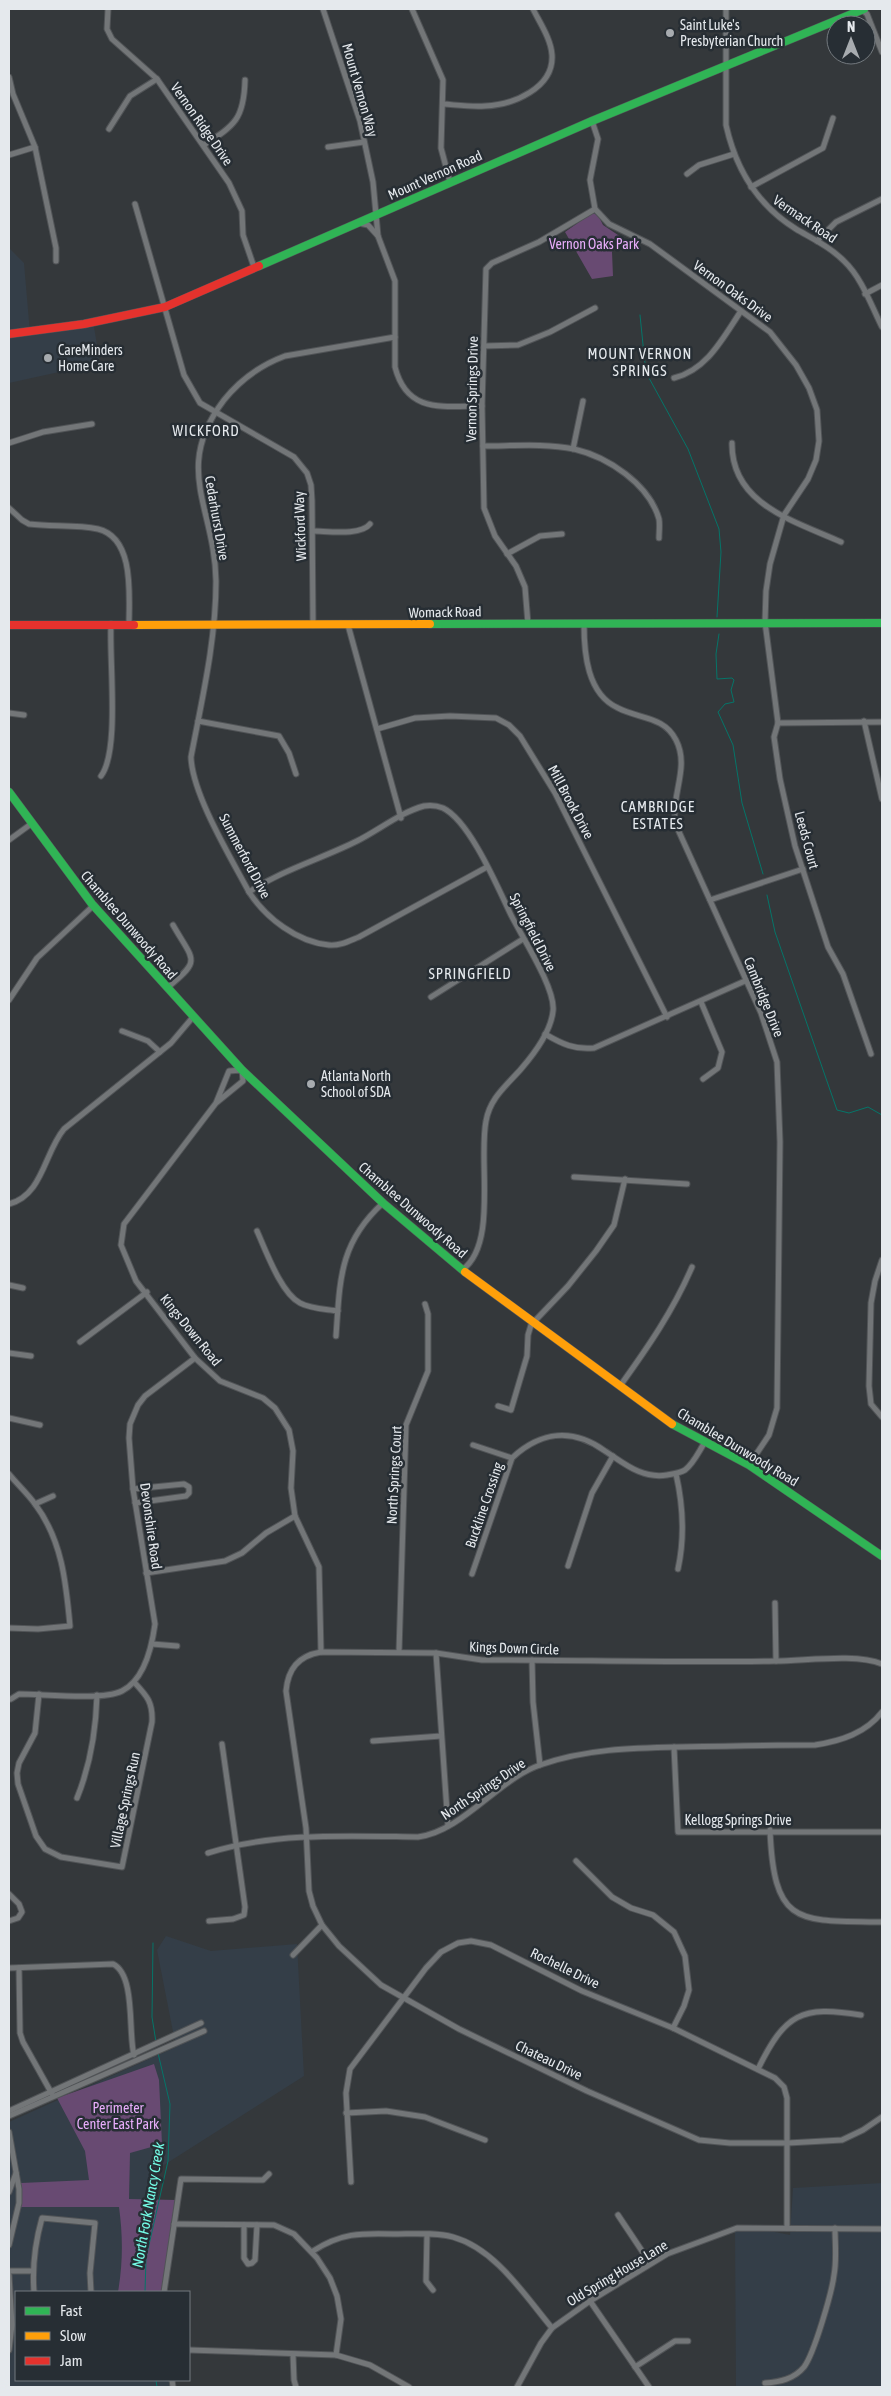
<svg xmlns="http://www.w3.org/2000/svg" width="891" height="2396" font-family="'Asap Condensed',sans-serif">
  <rect width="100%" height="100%" fill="#34383b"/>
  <g fill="#343e48">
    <polygon points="9,248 24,263 30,333 94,327 100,363 9,383"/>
    <polygon points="166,1936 211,1951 297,1944 304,2076 153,2172 136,2292 16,2292 16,2380 170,2380 176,2387 9,2387 9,2122 176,2047 157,1950"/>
    <polygon points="882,2183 882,2387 736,2387 735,2230 765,2230 790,2235 793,2188"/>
  </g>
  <g fill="#684a72">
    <polygon points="592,213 598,215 603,225 621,237 612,252 613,276 592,279 565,232"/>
    <path d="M154 2064 159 2080 162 2144 130 2153 129 2199 177 2200 167 2292H118C123 2263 123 2236 119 2207H18L21 2183 89 2180 85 2151 57 2098Z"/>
  </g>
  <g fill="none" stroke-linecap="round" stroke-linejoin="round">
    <g stroke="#057569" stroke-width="1">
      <polyline points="640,315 645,364 649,378 688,449 719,529 721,552 717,617"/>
      <polyline points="719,634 716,654 717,679 732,678 734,680 731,690 734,702 725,704 718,712 733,745 742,803 763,874"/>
      <polyline points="767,895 775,932 837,1110 849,1113 868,1107 882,1115"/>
      <polyline points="153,1943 152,2017 156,2042"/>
      <polyline points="145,2292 146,2258 168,2161 170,2104 158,2053"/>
      <polyline points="156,2380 157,2387"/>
    </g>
    <g stroke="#515457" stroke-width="7">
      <g id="street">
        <polyline points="108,9 107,29 112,39 157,79 229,183 242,211 243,235 254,267"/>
        <path d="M323 9 360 121 373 182 378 236 395 281V367C407 414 443 406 482 406"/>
        <polyline points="412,9 443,80 441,148 450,182"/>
        <path d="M726 9V125C736 170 757 205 796 229 813 239 830 247 844 261 862 278 871 305 882 327"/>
        <polyline points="862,10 867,14 882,52"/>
        <polyline points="9,77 13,94 35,147 56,248 56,261"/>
        <path d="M443 104C457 105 471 107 485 106 513 105 554 88 552 55 551 39 540 23 533 9"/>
        <polyline points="592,121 598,139 590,180 595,209 609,224 650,244 770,332 796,365 809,388 817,410 819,441 816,460 808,479 784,515 770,564 766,591 765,622 778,723 774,737 780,779 795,846 828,947 843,974 871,1054"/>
        <polyline points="109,129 130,96 157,79"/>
        <path d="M204 145C235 125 244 119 245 80"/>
        <polyline points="328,147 364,142"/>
        <polyline points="9,155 35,147"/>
        <polyline points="687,174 699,165 734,154"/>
        <polyline points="751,187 823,148 833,118"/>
        <polyline points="135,204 184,375 200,403 294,457 307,473 311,485 312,501 313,625"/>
        <polyline points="359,223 368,225 378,236"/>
        <polyline points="817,241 836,222 882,199"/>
        <polyline points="865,294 882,285"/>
        <path d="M395 337 285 356C261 365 240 380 224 400 172 468 215 508 216 581 216 641 202 699 191 757 192 794 231 858 249 892 266 918 297 942 329 945 340 946 349 941 359 937L487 867"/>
        <polyline points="484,346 518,345 550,332 595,308"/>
        <path d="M674 378C707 370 723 338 741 311"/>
        <polyline points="9,443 43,432 92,424"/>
        <path d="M732 443C731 504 794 521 841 542"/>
        <path d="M483 446C512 446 545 443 574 449 608 457 649 484 659 519 660 525 659 532 659 538"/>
        <polyline points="573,449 583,401"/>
        <path d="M9 508 22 520 29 524C52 527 76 524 98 529 135 538 129 596 129 625"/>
        <path d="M313 531C327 531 361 536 370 524"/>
        <polyline points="507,554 540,536 562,534"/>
        <polyline points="528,624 525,587 516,566 495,536 484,508 482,406 486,269 492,263 539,242 595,209"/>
        <path d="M584 624C584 653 587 694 618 708 639 719 664 716 676 740 690 767 671 795 675 823L761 1013 777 1062 780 1142 777 1408 769 1435 749 1465"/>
        <polyline points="348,625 401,818"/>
        <polyline points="9,713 24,715"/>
        <polyline points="198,721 279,736 289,753 296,774"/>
        <polyline points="864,721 882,799"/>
        <polyline points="778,723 882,722"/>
        <polyline points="377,729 415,718 450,716 496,718 509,725 520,736 555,793 667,1017"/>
        <path d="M101 776C120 751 109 660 111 624"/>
        <polyline points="9,840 31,824"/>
        <path d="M249 892C282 870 321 859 357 841 379 830 401 812 424 806 430 805 438 806 443 808 470 821 498 888 511 915 522 937 556 989 553 1011 551 1031 534 1054 521 1069 506 1086 490 1098 486 1121 478 1160 498 1245 462 1270"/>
        <polyline points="710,900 803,869"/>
        <path d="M167 988C202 959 194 962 173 925"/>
        <polyline points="431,997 523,939"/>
        <polyline points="9,1000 37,958 94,905"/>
        <polyline points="701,1002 722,1052 718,1068 703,1079"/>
        <polyline points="122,1031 148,1041 160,1052"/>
        <path d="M545 1034C562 1044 575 1050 594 1048L745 981"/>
        <polyline points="216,1103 243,1081 242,1070 229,1071 216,1103 124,1224 121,1245 136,1281 195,1358 220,1381 263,1398 275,1408 289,1430 293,1451 291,1488 295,1516 319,1567 321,1652"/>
        <polyline points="574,1177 687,1184"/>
        <path d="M9 1204C43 1195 44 1153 64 1129L171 1043 193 1017"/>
        <path d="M257 1231C266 1251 281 1293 300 1303 311 1309 326 1309 338 1311"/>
        <polyline points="882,1260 875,1281 871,1303 869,1386 871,1404 882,1417"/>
        <polyline points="9,1285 23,1288"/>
        <path d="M336 1336C340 1280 339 1243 383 1203"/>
        <polyline points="80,1342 147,1292"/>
        <polyline points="9,1353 31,1356"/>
        <path d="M620 1386C648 1347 673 1311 692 1267"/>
        <polyline points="498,1406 511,1410 527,1356 528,1335 531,1325 568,1286 596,1251 614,1225 625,1179"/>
        <polyline points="9,1418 40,1425"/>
        <polyline points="473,1445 512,1458"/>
        <path d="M9 1474C17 1484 27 1493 35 1504 62 1540 66 1582 70 1626L38 1629 9 1628"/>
        <path d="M676 1474C683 1505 685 1537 678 1569"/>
        <polyline points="133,1489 184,1484 189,1487 189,1493 186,1496 135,1503"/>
        <polyline points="35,1504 53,1496"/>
        <polyline points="568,1566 592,1493 613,1456"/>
        <polyline points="146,1573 225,1561 242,1553 266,1533 295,1516"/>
        <path d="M472 1574 512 1458C541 1431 573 1428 605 1451 625 1464 642 1479 667 1475 673 1474 680 1473 685 1470 694 1463 699 1451 705 1442"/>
        <polyline points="775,1603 776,1661"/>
        <polyline points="152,1644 177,1646"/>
        <polyline points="399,1652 406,1425 428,1371 428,1314 425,1304"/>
        <polyline points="436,1653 448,1826"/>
        <polyline points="532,1660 533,1702 540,1765"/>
        <path d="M882 1664C856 1653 805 1661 776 1661 678 1663 580 1660 482 1660L436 1653 321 1652C298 1656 288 1669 286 1691L306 1828 309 1891 313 1906 322 1925 339 1946 381 1985 459 2029 587 2091 699 2140 730 2143H788L842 2140 863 2130 882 2117"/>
        <path d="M39 1694 35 1733 19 1763 17 1773 18 1784 36 1836 45 1849 61 1857 122 1867 152 1722C153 1702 147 1696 134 1682"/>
        <path d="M11 1699 19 1694C43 1694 102 1701 122 1691 144 1680 152 1646 155 1624L133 1489 129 1438 130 1424 138 1405 145 1396 195 1358"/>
        <polyline points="373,1741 441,1736"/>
        <polyline points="674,1747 678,1832 882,1832"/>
        <path d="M77 1798C90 1766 96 1729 97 1695"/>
        <path d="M770 1830C774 1926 797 1921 882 1922"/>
        <path d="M208 1853C274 1832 349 1836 418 1837 463 1831 497 1780 540 1765 585 1749 632 1748 679 1747 724 1746 770 1745 815 1745 841 1741 866 1733 882 1712"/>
        <polyline points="576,1861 612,1897 631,1908 653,1915 674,1932 685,1956 689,1990 684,2006 673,2028"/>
        <polyline points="9,1894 19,1904 22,1912 18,1918 9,1921"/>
        <polyline points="209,1921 233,1919 244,1915 245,1907 222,1744"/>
        <polyline points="293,1955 322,1925"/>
        <path d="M9 1968 113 1964C136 1975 128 2034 134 2055"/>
        <polyline points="19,1968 20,2033 23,2042 52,2094"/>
        <path d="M758 2069C785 2014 801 2005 861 2015"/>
        <polyline points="9,2111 201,2023"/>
        <polyline points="346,2113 386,2111 425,2117 485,2140"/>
        <polyline points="9,2116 204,2031"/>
        <polyline points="9,2132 19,2189 19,2203 9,2245"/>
        <polyline points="351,2182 346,2093 350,2069 426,1968 441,1952 458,1943 471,1941 491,1945 582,1991 673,2028 775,2078 784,2087 787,2098 787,2228"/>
        <polyline points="9,2192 16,2173"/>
        <polyline points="618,2215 650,2263"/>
        <polyline points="174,2224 274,2225 294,2234 317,2258 330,2278 337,2296 341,2319 336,2355"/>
        <polyline points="244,2225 244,2258 248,2264 252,2263 255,2260 257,2225"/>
        <polyline points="427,2235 426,2281 433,2290"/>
        <path d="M313 2251C341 2233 360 2233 393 2234 412 2234 435 2232 453 2237 496 2249 525 2296 552 2328"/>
        <polyline points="9,2271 32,2271"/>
        <polyline points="9,2275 12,2325 9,2350"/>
        <path d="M34 2292C32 2266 35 2243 42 2218L95 2223 90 2273 91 2292"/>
        <polyline points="164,2292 181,2179 263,2180 269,2174"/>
        <polyline points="590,2301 649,2387"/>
        <polyline points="189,2350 336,2355 370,2365 409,2387"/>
        <polyline points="293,2355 294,2380 296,2387"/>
        <polyline points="635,2367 675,2341 688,2341"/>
        <polyline points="172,2380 173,2387"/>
        <path d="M765 2383C780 2382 794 2379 804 2367 814 2354 832 2292 834 2275 837 2260 835 2243 835 2228"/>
        <polyline points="517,2387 541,2343 552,2328 590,2301 667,2254 737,2228 882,2229"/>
      </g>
    </g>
    <g stroke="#515457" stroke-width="9">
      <g id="fast">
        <polyline points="259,266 592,121 864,9"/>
        <polyline points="430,624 882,623"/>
        <polyline points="9,792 92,904 242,1070 383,1203 465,1272"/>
        <polyline points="672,1424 749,1465 882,1556"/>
      </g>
    </g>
    <g stroke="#515457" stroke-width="9">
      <g id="slow">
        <polyline points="134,625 430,624"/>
        <polyline points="465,1272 672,1424"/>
      </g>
    </g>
    <g stroke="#515457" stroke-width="9">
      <g id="jam">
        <polyline points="9,334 84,324 165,307 259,266"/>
        <polyline points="9,625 134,625"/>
      </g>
    </g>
    <use href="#street" stroke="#737678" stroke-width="5"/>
    <use href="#fast" stroke="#30b455" stroke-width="8"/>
    <use href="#slow" stroke="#ff9f0a" stroke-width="8"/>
    <use href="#jam" stroke="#e5322d" stroke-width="8"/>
  </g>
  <g fill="#a7abaf" stroke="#272e34" stroke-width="2">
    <circle cx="670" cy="33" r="5"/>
    <circle cx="48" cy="358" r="5"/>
    <circle cx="311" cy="1084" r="5"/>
  </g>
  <g text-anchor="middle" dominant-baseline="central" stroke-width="5" stroke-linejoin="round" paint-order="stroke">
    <g font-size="14" fill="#e5e9ed" stroke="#272e34" text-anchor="start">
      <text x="680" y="25">Saint Luke's<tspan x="680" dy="16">Presbyterian Church</tspan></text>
      <text x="58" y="350">CareMinders<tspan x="58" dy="16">Home Care</tspan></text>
      <text x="321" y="1076">Atlanta North<tspan x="321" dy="16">School of SDA</tspan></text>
    </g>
    <g font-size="14" fill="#e5e9ed" stroke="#272e34">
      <text transform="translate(360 90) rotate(74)">Mount Vernon Way</text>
      <text transform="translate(202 124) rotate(55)">Vernon Ridge Drive</text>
      <text transform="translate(435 175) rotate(-24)">Mount Vernon Road</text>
      <text transform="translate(805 219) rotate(34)">Vermack Road</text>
      <text transform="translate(733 291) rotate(36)">Vernon Oaks Drive</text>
      <text transform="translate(472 389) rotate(-89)">Vernon Springs Drive</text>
      <text transform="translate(217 518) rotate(80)">Cedarhurst Drive</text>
      <text transform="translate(300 526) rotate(-92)">Wickford Way</text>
      <text transform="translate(445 612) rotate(-1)">Womack Road</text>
      <text transform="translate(571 802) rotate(62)">Mill Brook Drive</text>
      <text transform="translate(807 840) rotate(75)">Leeds Court</text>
      <text transform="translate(245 856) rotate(62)">Summerford Drive</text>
      <text transform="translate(129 925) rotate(49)">Chamblee Dunwoody Road</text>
      <text transform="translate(533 932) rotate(63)">Springfield Drive</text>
      <text transform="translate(764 997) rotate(68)">Cambridge Drive</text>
      <text transform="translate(413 1210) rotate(41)">Chamblee Dunwoody Road</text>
      <text transform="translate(191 1330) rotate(51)">Kings Down Road</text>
      <text transform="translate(738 1447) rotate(31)">Chamblee Dunwoody Road</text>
      <text transform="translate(394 1475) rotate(-87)">North Springs Court</text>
      <text transform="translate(484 1505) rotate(-71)">Buckline Crossing</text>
      <text transform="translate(151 1526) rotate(82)">Devonshire Road</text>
      <text transform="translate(514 1648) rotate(2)">Kings Down Circle</text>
      <text transform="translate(483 1789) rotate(-34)">North Springs Drive</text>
      <text transform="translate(125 1800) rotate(-78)">Village Springs Run</text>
      <text x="738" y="1820">Kellogg Springs Drive</text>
      <text transform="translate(565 1968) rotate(26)">Rochelle Drive</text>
      <text transform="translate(549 2060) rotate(26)">Chateau Drive</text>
      <text transform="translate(617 2273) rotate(-31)">Old Spring House Lane</text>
    </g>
    <g font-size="14" fill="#e8adfb" stroke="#272e34">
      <text x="594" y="244">Vernon Oaks Park</text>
      <text x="118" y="2108">Perimeter<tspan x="118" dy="16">Center East Park</tspan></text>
    </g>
    <g font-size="15" letter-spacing="1" fill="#e5e9ed" stroke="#272e34">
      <text x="640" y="353">MOUNT VERNON<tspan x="640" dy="17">SPRINGS</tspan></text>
      <text x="206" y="430">WICKFORD</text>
      <text x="658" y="806">CAMBRIDGE<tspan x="658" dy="17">ESTATES</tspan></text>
      <text x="470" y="973">SPRINGFIELD</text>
    </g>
    <g font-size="15" font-style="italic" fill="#74fde7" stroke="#272e34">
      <text transform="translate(148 2205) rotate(-80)">North Fork Nancy Creek</text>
    </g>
  </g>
  <rect width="891" height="2396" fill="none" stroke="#e5e9ed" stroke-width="20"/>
  <rect x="15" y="2291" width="175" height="90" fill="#272e34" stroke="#73797e"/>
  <rect x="25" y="2307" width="25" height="8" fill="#30b455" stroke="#73797e"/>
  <text x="60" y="2316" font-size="15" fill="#e5e9ed">Fast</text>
  <rect x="25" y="2332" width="25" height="8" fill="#ff9f0a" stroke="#73797e"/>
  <text x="60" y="2341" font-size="15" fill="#e5e9ed">Slow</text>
  <rect x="25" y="2357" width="25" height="8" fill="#e5322d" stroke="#73797e"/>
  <text x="60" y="2366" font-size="15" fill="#e5e9ed">Jam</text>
  <g transform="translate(851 40)"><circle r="24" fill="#272e34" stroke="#73797e"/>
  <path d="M0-4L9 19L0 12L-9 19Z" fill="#a7abaf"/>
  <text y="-8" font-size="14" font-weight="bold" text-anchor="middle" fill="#e5e9ed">N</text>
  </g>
</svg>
